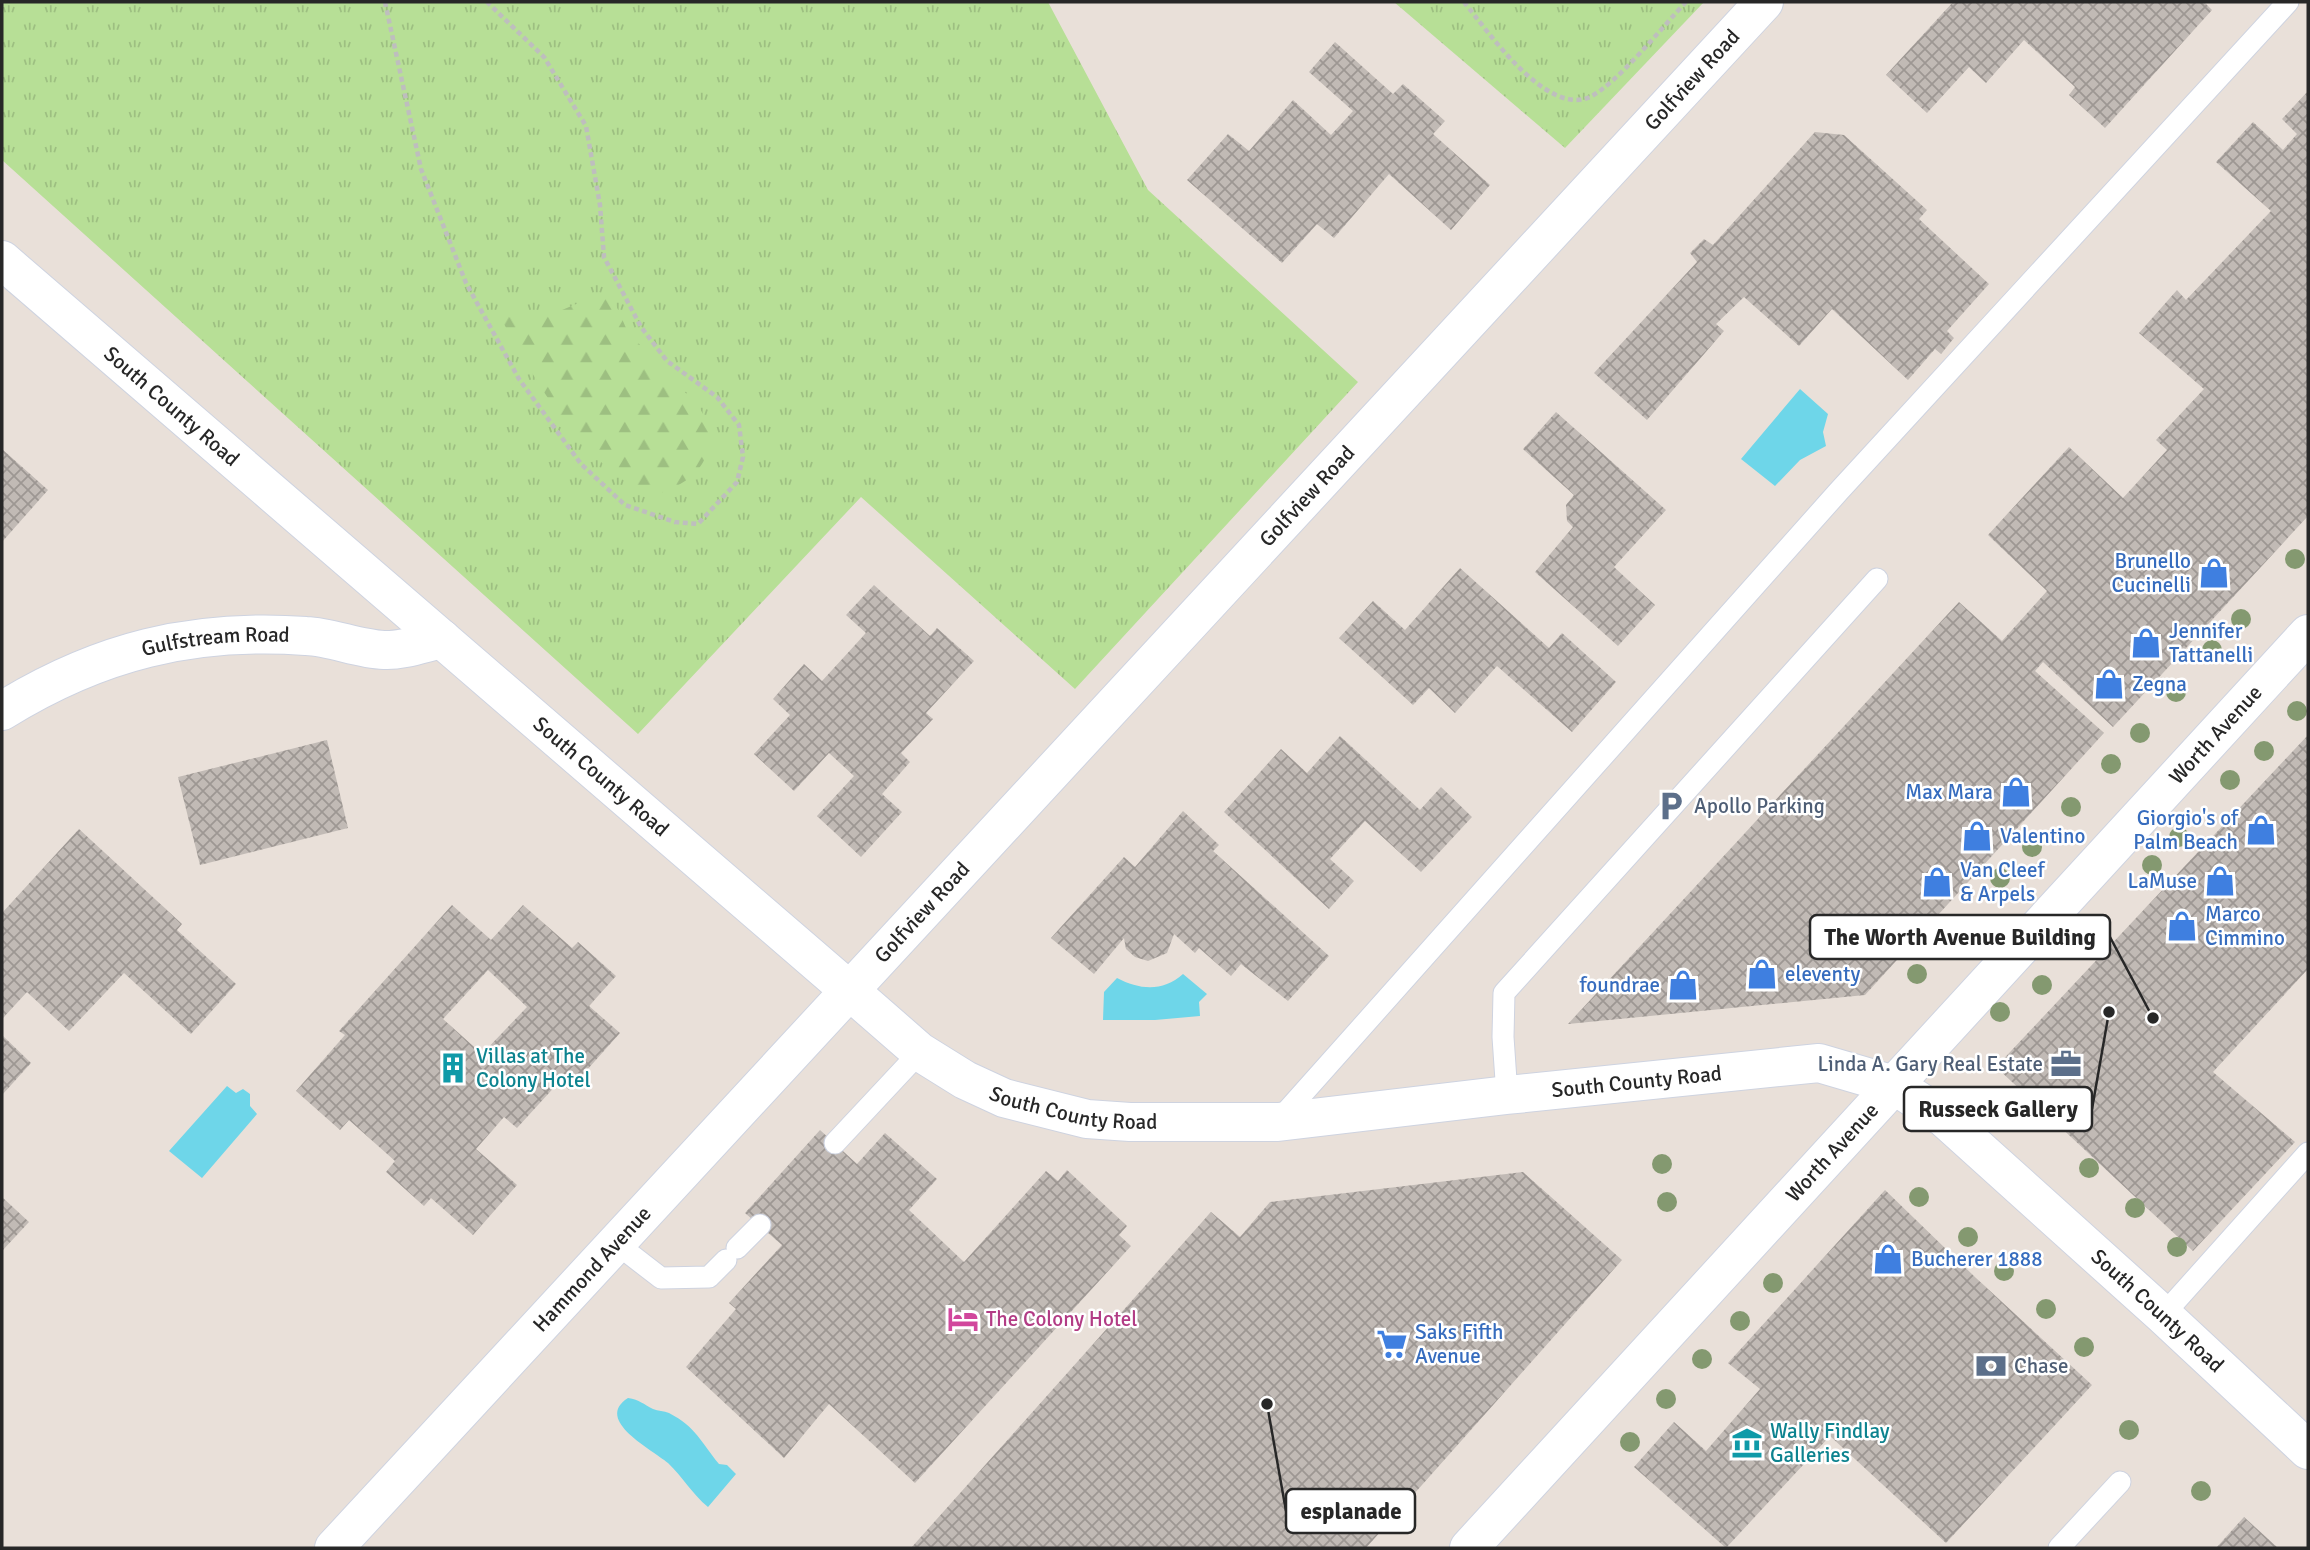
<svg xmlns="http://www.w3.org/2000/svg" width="2310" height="1550" font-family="Signika,sans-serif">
  <defs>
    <pattern id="grass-tufts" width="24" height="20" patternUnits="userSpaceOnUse" patternTransform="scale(1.75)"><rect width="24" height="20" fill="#b7df96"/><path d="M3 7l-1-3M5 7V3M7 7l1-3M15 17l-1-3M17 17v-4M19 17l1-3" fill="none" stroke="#9dbf81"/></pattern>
    <pattern id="forest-firs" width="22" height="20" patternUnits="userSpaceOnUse" patternTransform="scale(1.75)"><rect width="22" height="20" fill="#b7df96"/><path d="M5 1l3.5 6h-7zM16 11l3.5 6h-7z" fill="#9dbf81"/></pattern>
    <pattern id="building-cross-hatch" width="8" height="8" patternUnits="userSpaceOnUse" patternTransform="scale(1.75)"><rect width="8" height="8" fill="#c1bab5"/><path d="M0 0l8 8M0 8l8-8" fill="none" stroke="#9d9793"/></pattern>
  </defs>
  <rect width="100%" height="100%" fill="#e9e0d9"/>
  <g fill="url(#grass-tufts)">
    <polygon points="2,2 1048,2 1148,190 1358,382 1075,689 861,497 638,734 2,160"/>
    <polygon points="1394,2 1704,2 1565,148"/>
  </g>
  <path fill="url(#forest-firs)" d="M607 291 615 303 626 328 655 363 698 405 714 434C703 475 689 482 651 497 578 460 539 386 500 317L514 307 537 316 555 313Z"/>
  <g fill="#6ed6e9">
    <polygon points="1800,389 1828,414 1823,432 1826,446 1800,460 1775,486 1741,459"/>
    <path d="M1183 974 1207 994 1199 1002 1200 1016 1155 1020H1103L1104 992 1117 978C1140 990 1163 992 1183 974Z"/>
    <polygon points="227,1086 236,1093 243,1089 250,1094 250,1106 257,1114 202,1178 169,1151"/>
    <path d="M628 1398C640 1400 643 1404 653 1409 658 1411 664 1411 669 1413 696 1427 701 1442 719 1464L727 1465 736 1474 708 1507C692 1494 683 1477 668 1463 653 1450 593 1420 628 1398Z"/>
  </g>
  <g fill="url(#building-cross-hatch)" fill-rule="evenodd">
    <polygon points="1953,2 2204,2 2212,10 2105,128 2069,95 2075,87 2024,40 1986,83 1969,67 1927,113 1886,75"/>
    <polygon points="1335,42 1393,94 1403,84 1445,121 1433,134 1490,185 1451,230 1389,174 1334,238 1317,224 1282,263 1187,180 1228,134 1249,151 1293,100 1331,135 1353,111 1309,72"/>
    <polygon points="2308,91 2308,516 2113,727 2043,662 2035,671 2104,733 1865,995 1568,1024 1959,602 2002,641 2047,591 1988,535 2069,447 2123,498 2167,450 2156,440 2204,389 2139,333 2177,290 2186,300 2271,211 2216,162 2253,122 2283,150 2297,134 2282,119"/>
    <polygon points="1815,132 1844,135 1927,210 1919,219 1989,284 1947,331 1954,338 1941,354 1935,349 1908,380 1832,309 1799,346 1744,297 1716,324 1724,331 1647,420 1594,373 1697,262 1690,253 1704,239 1713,245"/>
    <polygon points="1556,412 1666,510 1614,567 1655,605 1618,646 1535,572 1573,527 1567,521 1566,505 1574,495 1523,449"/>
    <polygon points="2,449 48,490 2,542"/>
    <polygon points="1460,568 1549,648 1562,633 1616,682 1572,732 1497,666 1455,713 1429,688 1413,705 1339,638 1373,601 1405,630"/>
    <polygon points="874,585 930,636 937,628 974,661 926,713 933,719 901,753 910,762 882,794 902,812 861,857 817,816 854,776 829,753 794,791 754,754 790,715 773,699 804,664 822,681 866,633 846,615"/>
    <polygon points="2308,735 2308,969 2213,1072 2295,1142 2193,1251 1996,1067"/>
    <polygon points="1340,736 1420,810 1441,787 1472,817 1421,872 1365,821 1330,859 1354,881 1329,909 1224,812 1281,749 1307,773"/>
    <polygon points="327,740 348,828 200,865 178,777"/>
    <polygon points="1183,811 1219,845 1213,851 1329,956 1288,1001 1241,964 1231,976 1199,948 1195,953 1174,934 1167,953 1148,961 1135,957 1126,949 1124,938 1094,974 1051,938 1124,857 1135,867"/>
    <polygon points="79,829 182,924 177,930 236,984 191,1034 124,973 69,1031 27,992 2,1019 2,913"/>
    <path d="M452 905 491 940 523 905 572 948 578 942 616 976 589 1006 620 1033 569 1090 559 1082 517 1128 504 1117 476 1149 517 1185 473 1235 431 1198 424 1206 386 1172 395 1161 349 1120 340 1130 296 1091 345 1035 339 1031ZM488 970 527 1007 482 1054 443 1019Z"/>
    <polygon points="2,1035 31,1063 2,1095"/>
    <polygon points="820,1130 857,1164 885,1133 937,1179 909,1210 964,1262 1046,1171 1058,1181 1067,1170 1127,1226 1119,1235 1131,1246 915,1483 829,1404 784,1458 686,1367 736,1309 729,1303 782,1245 745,1213"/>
    <polygon points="1523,1172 1622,1260 1366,1548 911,1548 1211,1212 1240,1237 1270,1202"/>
    <polygon points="1885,1190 1976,1278 2092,1385 1946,1543 1830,1436 1726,1548 1634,1467 1674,1422 1706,1451 1760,1389 1728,1363"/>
    <polygon points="2,1197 29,1222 2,1251"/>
    <polygon points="2244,1517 2278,1548 2216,1548"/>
  </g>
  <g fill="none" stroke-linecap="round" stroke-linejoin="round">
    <g stroke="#ced3e0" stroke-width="23">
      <g id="service">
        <polyline points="1507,1095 1503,1037 1504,993 1877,579"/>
        <polyline points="1279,1120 1839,491 2288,2"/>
        <polyline points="835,1143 920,1052"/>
        <polyline points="617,1244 661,1278 709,1277 726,1260"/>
        <polyline points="737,1248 760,1225"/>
        <polyline points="2163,1315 2308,1153"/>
        <polyline points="2059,1548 2120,1482"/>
      </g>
    </g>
    <g stroke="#ced3e0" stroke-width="40">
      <g id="minor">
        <path id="s1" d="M2 711C99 651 192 628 306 636 332 637 358 649 384 650 402 651 424 643 442 639"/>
        <path id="s2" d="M334 1548 1764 2"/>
      </g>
    </g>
    <g stroke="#ced3e0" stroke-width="40">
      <g id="tertiary">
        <path id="s3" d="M1469 1548 2308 634"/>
      </g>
    </g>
    <g stroke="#ced3e0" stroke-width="40">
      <g id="secondary">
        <path id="s4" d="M2 260 850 991 920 1052 965 1080 1004 1098 1087 1119 1130 1122H1278L1507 1095 1819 1063 1894 1085 1943 1117 2163 1315 2308 1450"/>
      </g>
    </g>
    <g stroke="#bebebe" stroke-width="4.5" stroke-dasharray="5 3.5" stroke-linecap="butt">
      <polyline points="385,2 421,169 466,283 519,379 581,464 625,505 675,522 698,524 737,482 743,457 739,425 717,397 667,361 641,327 604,257 600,205 586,126 544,57 487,2"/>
      <path d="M1464 2C1487 30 1546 117 1590 97 1618 83 1663 26 1686 2"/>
    </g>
    <use href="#service" stroke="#fff" stroke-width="21"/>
    <use href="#minor" stroke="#fff" stroke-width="38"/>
    <use href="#tertiary" stroke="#fff" stroke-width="38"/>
    <use href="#secondary" stroke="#fff" stroke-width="38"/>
  </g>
  <g fill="#849970">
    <circle cx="2295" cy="559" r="10"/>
    <circle cx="2241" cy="619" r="10"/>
    <circle cx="2212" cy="650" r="10"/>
    <circle cx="2176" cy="692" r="10"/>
    <circle cx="2297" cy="711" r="10"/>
    <circle cx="2140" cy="733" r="10"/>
    <circle cx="2264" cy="751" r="10"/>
    <circle cx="2111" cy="764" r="10"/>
    <circle cx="2230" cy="780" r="10"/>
    <circle cx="2071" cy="807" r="10"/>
    <circle cx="2179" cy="837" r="10"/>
    <circle cx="2032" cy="847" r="10"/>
    <circle cx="2152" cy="865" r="10"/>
    <circle cx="2000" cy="878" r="10"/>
    <circle cx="1917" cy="974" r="10"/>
    <circle cx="2042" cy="985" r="10"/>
    <circle cx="2000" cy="1012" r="10"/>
    <circle cx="1662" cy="1164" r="10"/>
    <circle cx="2089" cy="1168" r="10"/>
    <circle cx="1919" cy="1197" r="10"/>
    <circle cx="1667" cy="1202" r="10"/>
    <circle cx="2135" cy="1208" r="10"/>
    <circle cx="1968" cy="1237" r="10"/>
    <circle cx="2177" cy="1247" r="10"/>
    <circle cx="2004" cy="1271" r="10"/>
    <circle cx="1773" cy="1283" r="10"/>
    <circle cx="2046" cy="1309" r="10"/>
    <circle cx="1740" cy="1321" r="10"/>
    <circle cx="2084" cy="1347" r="10"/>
    <circle cx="1702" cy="1359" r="10"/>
    <circle cx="1666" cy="1399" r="10"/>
    <circle cx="2129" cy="1430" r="10"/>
    <circle cx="1630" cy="1442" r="10"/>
    <circle cx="2201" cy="1491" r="10"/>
  </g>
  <defs>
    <g id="shop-bare" transform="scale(2.415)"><path d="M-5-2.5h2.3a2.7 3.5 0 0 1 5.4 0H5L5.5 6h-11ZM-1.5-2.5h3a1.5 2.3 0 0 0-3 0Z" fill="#3f7fe0" stroke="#fff" stroke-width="2.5" paint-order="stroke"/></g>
    <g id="parking-bare" transform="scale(2.415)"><path d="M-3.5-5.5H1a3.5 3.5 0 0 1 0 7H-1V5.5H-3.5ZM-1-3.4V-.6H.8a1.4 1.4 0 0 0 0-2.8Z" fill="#5c6f8a" stroke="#fff" stroke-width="2.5" paint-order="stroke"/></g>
    <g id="office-bare" transform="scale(2.415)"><path d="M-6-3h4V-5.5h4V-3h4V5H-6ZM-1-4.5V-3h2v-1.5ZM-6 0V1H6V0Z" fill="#5c6f8a" stroke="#fff" stroke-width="2.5" paint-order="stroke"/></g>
    <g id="building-bare" transform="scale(2.415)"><path d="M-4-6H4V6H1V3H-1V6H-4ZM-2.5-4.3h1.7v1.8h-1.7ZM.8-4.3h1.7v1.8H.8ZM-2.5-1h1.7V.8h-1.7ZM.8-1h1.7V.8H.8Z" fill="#0f9aa8" stroke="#fff" stroke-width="2.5" paint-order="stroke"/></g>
    <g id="hotel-bare" transform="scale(2.415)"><path d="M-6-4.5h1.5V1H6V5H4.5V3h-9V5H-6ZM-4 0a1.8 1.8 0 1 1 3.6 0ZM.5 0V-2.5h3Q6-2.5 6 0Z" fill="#d1479c" stroke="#fff" stroke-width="2.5" paint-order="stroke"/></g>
    <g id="supermarket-bare" transform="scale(2.415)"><path d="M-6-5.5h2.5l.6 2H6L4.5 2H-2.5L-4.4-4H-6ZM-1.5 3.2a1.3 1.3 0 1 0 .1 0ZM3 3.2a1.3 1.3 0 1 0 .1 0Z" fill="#3f7fe0" stroke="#fff" stroke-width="2.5" paint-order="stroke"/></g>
    <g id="bank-bare" transform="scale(2.415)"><path d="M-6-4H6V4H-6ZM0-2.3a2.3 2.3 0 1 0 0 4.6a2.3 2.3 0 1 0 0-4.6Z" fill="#5c6f8a" stroke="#fff" stroke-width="2.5" paint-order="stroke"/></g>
    <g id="museum-bare" transform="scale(2.415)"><path d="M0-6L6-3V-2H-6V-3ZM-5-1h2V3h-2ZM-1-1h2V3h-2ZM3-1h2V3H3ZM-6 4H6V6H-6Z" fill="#0f9aa8" stroke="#fff" stroke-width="2.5" paint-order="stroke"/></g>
  </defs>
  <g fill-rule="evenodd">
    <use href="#shop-bare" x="2214" y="573"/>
    <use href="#shop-bare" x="2146" y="643"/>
    <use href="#shop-bare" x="2109" y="684"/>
    <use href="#shop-bare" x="2016" y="792"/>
    <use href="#parking-bare" x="1671" y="806"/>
    <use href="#shop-bare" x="2261" y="830"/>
    <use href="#shop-bare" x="1977" y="836"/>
    <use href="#shop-bare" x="2220" y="881"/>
    <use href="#shop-bare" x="1937" y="882"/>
    <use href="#shop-bare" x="2182" y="926"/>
    <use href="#shop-bare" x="1762" y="974"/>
    <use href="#shop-bare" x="1683" y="985"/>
    <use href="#office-bare" x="2066" y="1064"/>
    <use href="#building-bare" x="453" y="1068"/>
    <use href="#shop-bare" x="1888" y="1259"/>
    <use href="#hotel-bare" x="963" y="1319"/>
    <use href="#supermarket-bare" x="1392" y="1344"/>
    <use href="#bank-bare" x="1991" y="1366"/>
    <use href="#museum-bare" x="1747" y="1443"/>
  </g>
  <g text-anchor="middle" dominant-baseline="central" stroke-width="5" stroke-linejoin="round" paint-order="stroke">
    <g font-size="21" fill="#272727" stroke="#fff">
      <text stroke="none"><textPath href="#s2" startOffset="2000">Golfview Road</textPath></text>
      <text stroke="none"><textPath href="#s4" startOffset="224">South County Road</textPath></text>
      <text stroke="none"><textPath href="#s2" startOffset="1433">Golfview Road</textPath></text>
      <text stroke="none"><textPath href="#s1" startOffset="228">Gulfstream Road</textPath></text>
      <text stroke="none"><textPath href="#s3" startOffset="1104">Worth Avenue</textPath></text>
      <text stroke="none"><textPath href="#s4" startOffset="791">South County Road</textPath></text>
      <text stroke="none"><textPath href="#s2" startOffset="866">Golfview Road</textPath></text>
      <text stroke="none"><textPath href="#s4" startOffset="1946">South County Road</textPath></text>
      <text stroke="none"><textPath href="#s4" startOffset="1379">South County Road</textPath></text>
      <text stroke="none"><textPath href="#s3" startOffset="537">Worth Avenue</textPath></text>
      <text stroke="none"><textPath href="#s2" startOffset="380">Hammond Avenue</textPath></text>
      <text stroke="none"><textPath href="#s4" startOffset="2555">South County Road</textPath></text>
    </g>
    <g font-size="21" fill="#366cbe" stroke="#fff" text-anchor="start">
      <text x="2191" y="561" text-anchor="end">Brunello<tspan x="2191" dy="24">Cucinelli</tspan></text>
      <text x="2169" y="631">Jennifer<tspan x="2169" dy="24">Tattanelli</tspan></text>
      <text x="2132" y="684">Zegna</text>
      <text x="1993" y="792" text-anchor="end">Max Mara</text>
      <text x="2238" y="818" text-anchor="end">Giorgio's of<tspan x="2238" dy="24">Palm Beach</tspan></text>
      <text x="2000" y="836">Valentino</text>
      <text x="1960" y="870">Van Cleef<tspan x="1960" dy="24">&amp; Arpels</tspan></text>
      <text x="2197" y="881" text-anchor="end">LaMuse</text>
      <text x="2205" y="914">Marco<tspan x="2205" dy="24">Cimmino</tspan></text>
      <text x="1785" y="974">eleventy</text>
      <text x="1660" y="985" text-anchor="end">foundrae</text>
      <text x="1911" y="1259">Bucherer 1888</text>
      <text x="1415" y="1332">Saks Fifth<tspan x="1415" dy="24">Avenue</tspan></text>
    </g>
    <g font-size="21" fill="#4e5e75" stroke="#fff" text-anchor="start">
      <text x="1694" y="806">Apollo Parking</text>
      <text x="2043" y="1064" text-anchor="end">Linda A. Gary Real Estate</text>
      <text x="2014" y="1366">Chase</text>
    </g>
    <g font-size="21" fill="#0d838f" stroke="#fff" text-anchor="start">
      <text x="476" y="1056">Villas at The<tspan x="476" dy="24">Colony Hotel</tspan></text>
      <text x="1770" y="1431">Wally Findlay<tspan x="1770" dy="24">Galleries</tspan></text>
    </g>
    <g font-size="21" fill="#b23c85" stroke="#fff" text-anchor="start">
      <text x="986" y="1319">The Colony Hotel</text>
    </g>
  </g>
  <path fill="none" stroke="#272727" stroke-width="2.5" d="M2153 1018L2110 937M2109 1012L2092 1109M1267 1404L1286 1511"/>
  <g fill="#272727" stroke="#fff" stroke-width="2.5">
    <circle cx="2153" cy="1018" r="7"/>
    <circle cx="2109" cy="1012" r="7"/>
    <circle cx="1267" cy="1404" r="7"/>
  </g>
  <g fill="#fff" stroke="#272727" stroke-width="2.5">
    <rect x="1810" y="915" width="300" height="44" rx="7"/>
    <rect x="1904" y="1087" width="188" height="44" rx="7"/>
    <rect x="1286" y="1489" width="129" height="44" rx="7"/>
  </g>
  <g font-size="23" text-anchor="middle" font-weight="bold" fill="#272727">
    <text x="1960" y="945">The Worth Avenue Building</text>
    <text x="1998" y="1117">Russeck Gallery</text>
    <text x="1351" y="1519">esplanade</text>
  </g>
  <rect width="2310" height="1550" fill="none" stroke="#272727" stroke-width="7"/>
</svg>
